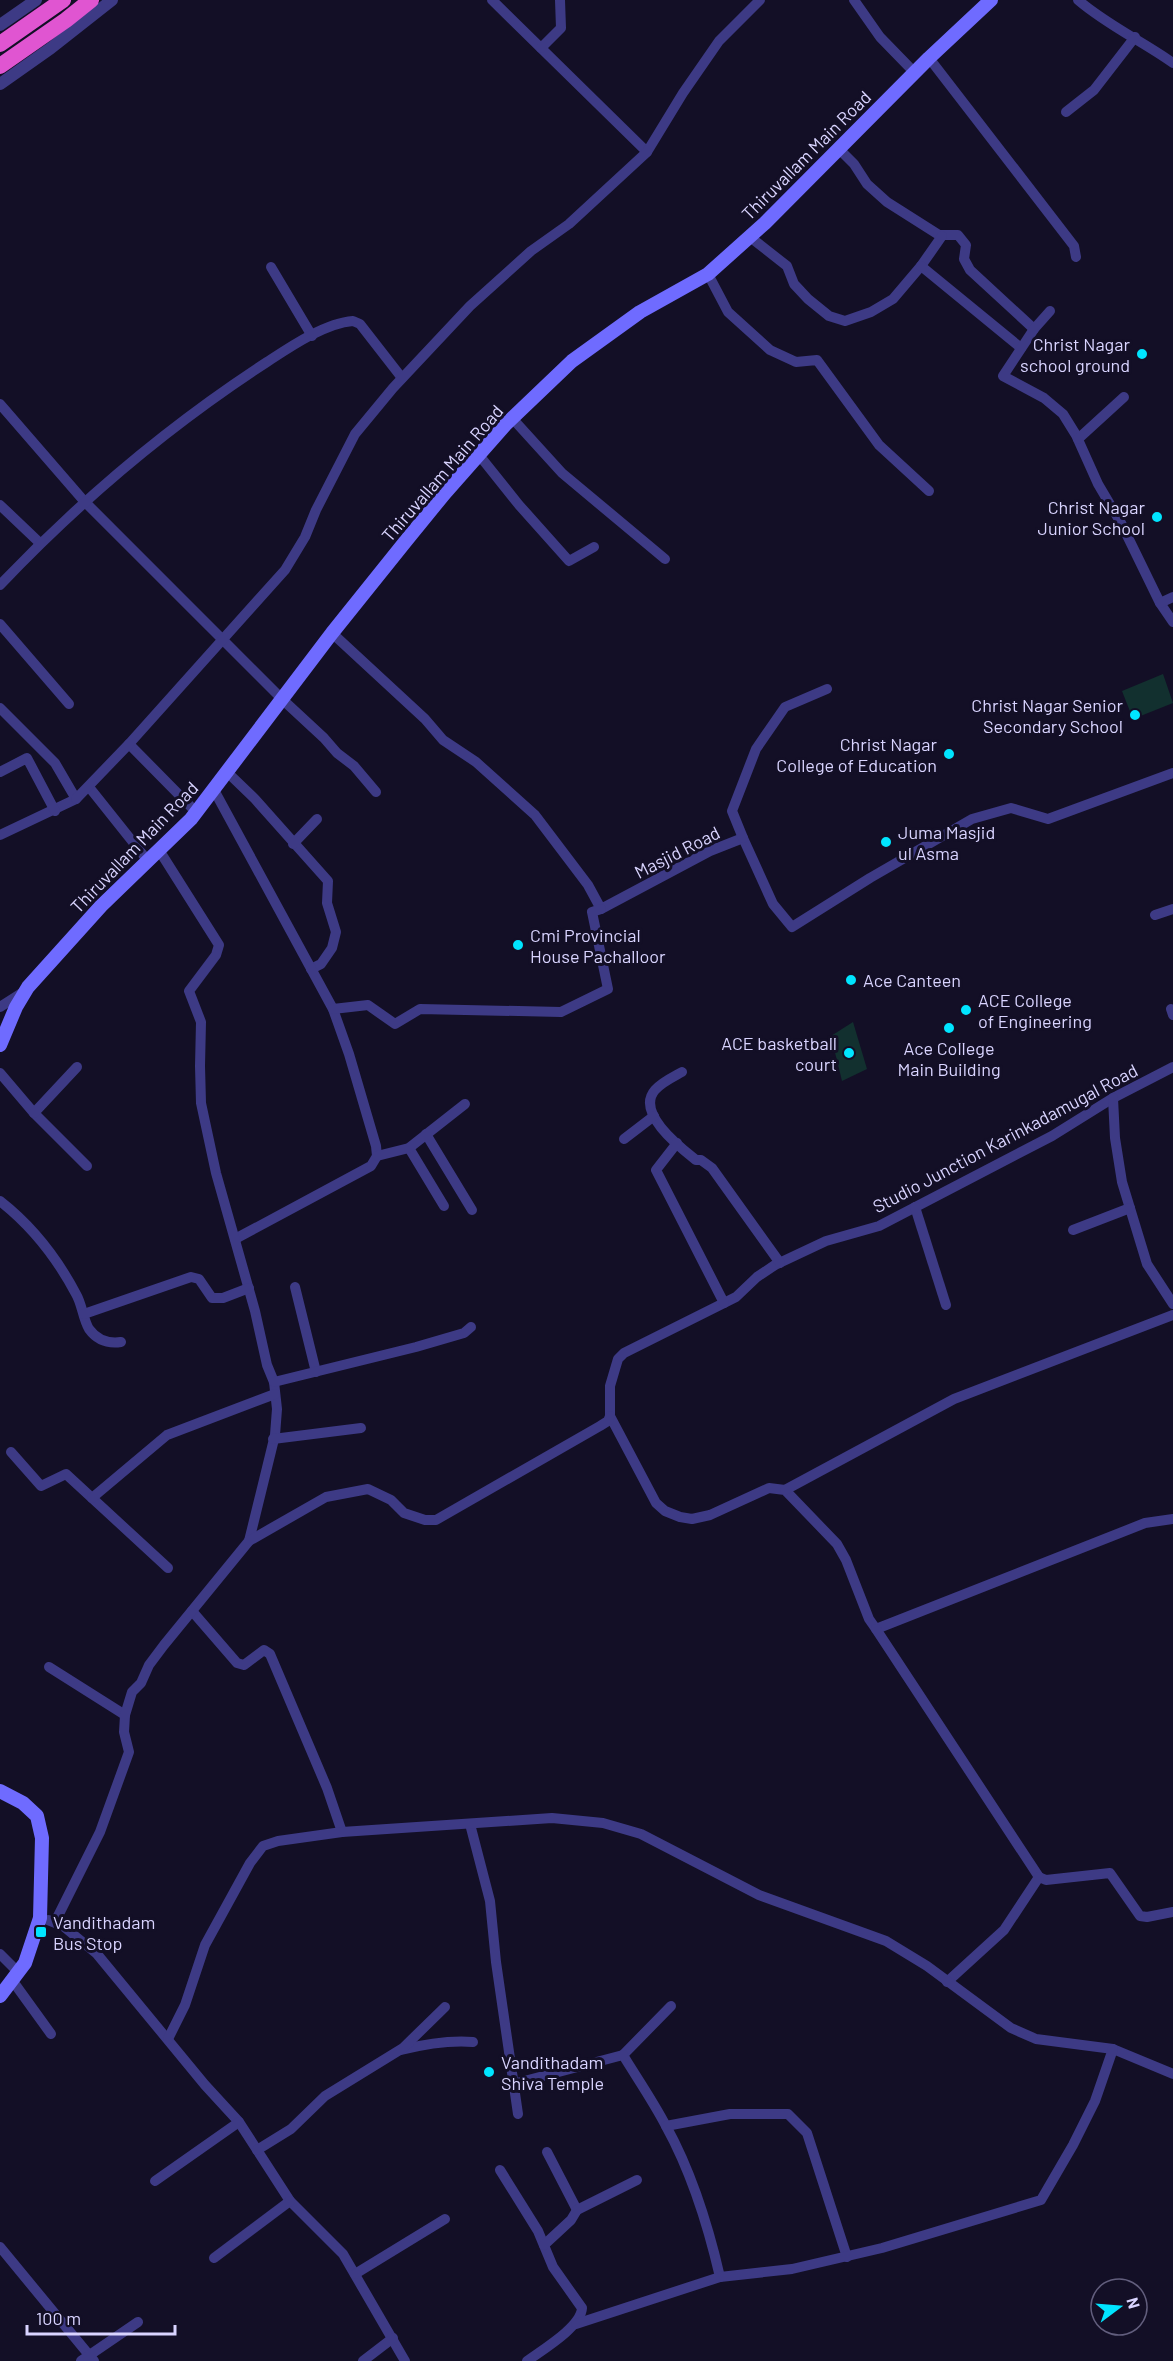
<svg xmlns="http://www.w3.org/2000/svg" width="1173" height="2361" font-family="Barlow,sans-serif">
  <rect width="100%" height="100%" fill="#130f26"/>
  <g fill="#12302f">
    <polygon points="1163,674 1173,703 1133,719 1122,691"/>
    <polygon points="853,1022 867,1069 842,1081 831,1036"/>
  </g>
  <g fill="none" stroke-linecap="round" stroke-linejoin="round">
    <g stroke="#3d3a85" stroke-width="10">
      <polyline points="492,0 647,152"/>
      <polyline points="854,0 880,37 914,72"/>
      <path d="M1078 0C1107 25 1142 41 1173 63"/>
      <polyline points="541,48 561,28 560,0"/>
      <polyline points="929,58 1074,246 1076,257"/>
      <polyline points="1066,112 1094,90 1135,37"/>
      <polyline points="838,148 854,164 867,184 887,202 939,235 958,235 966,245 964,259 970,270 1034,329"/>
      <polyline points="750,237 787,266 794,284 808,299 829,316 845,321 871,312 893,299 921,266 942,236"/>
      <polyline points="921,266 1021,348"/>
      <polyline points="271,267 312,336"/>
      <polyline points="708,274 728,312 770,350 796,362 817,360 879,445 929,491"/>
      <polyline points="1050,311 1034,329 1003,376 1044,398 1063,414 1076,435 1098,484 1121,523 1160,603 1173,622"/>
      <polyline points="0,404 84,501 283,700 324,738 337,753 354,766 376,792"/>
      <polyline points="512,418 562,473 665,559"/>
      <polyline points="1078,439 1124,397"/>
      <polyline points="479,455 519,505 569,561 594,547"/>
      <polyline points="0,505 40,543"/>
      <path d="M0 585C80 501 170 425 267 362 290 347 325 323 353 321L360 324 402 378"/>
      <polyline points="1160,603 1173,597"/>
      <polyline points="0,624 69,704"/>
      <polyline points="332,633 425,719 443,740 476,762 535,815 588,885 601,909 710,851 743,838 773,904 792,927 870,878 972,819 1011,808 1048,819 1173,773"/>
      <polyline points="0,708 55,763 76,799 0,835"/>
      <polyline points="129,744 196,812"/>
      <polyline points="0,772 27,758 55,811"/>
      <polyline points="227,772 255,799 328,881 327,903 336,932 332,948 321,964 311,969"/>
      <polyline points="89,787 148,861"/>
      <polyline points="214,790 333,1009 349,1054 376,1146 377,1156 371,1166 235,1239"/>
      <polyline points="76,799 129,744 285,570 305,537 316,510 355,434 393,388 470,306 531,251 569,224 647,152 683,93 719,41 760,0"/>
      <polyline points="743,838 732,811 756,749 785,707 827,689"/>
      <polyline points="293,844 317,819"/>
      <polyline points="159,850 219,945 216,955 189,991 201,1022 200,1066 201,1103 216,1173 255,1311 267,1365 274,1382 277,1409 275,1435 249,1541"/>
      <polyline points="1155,915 1173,909"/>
      <polyline points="0,1007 25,991"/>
      <polyline points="333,1009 368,1005 395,1024 420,1009 561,1012 608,989 592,912 601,909"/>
      <polyline points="1171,1009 1173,1015"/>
      <polyline points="1173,1067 1113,1098 1052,1136 879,1226 826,1241 775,1265 757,1277 736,1297 624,1353 618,1359 610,1386 610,1416 656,1503 665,1511 680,1517 692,1519 710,1515 769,1488 785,1490 837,1544 846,1560 869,1619 876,1629 1145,1523 1173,1519"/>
      <path d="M682 1072C673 1077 662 1082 655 1090 635 1113 681 1148 696 1160H701L712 1168 780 1263"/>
      <polyline points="0,1073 34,1113 87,1166"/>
      <polyline points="1113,1098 1115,1138 1122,1182 1147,1264 1173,1304"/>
      <polyline points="34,1113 77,1067"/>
      <polyline points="426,1134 472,1210"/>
      <polyline points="624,1139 654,1116"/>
      <polyline points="677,1143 656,1170 724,1303"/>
      <polyline points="409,1148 444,1206"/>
      <polyline points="377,1156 409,1148 465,1104"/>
      <path d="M0 1201C32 1226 57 1258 76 1294 82 1304 83 1319 89 1329 97 1340 107 1344 121 1342"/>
      <polyline points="915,1207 946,1305"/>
      <polyline points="1073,1230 1130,1208"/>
      <polyline points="295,1287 316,1372"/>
      <polyline points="84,1314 191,1277 199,1279 212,1298 223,1298 249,1288"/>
      <polyline points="274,1382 416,1347 464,1333 471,1327"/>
      <polyline points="273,1439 361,1428"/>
      <polyline points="11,1452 41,1486 66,1474 168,1568"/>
      <polyline points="785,1490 954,1399 1173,1315"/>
      <polyline points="92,1498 167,1435 275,1394"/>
      <polyline points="192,1611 237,1663 244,1665 264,1650 270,1654 327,1788 342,1832"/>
      <polyline points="876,1629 1039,1877 1046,1880 1110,1873 1140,1916 1147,1917 1173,1912"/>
      <polyline points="49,1667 125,1715"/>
      <polyline points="470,1824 490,1901 496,1962 518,2114"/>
      <polyline points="48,1920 63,1926 97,1954 205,2085 239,2122 290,2201 343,2254 405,2361"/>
      <polyline points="55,1922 100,1832 129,1752 124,1732 125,1715 132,1692 141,1683 149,1665 164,1645 249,1541 326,1497 368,1489 391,1500 404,1513 425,1520 436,1520 600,1426 608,1421 610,1416"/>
      <polyline points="0,1954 18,1972"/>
      <polyline points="12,1980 51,2034"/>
      <polyline points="947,1982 1004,1930 1039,1877"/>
      <polyline points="168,2039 185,2005 205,1945 250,1863 263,1846 278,1841 342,1832 552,1818 603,1823 641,1834 759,1895 886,1941 927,1966 1011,2028 1036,2039 1113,2049 1173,2074"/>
      <path d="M401 2050C425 2044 448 2040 473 2042"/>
      <polyline points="623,2055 671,2006"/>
      <path d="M513 2084 623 2055C637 2078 653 2101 666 2126 692 2173 708 2225 720 2277"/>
      <polyline points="666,2126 730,2114 788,2114 807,2133 847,2257"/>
      <polyline points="257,2150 291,2129 325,2096 403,2048 445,2007"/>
      <polyline points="547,2152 577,2210"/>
      <path d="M500 2170 538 2231 553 2267 582 2308C581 2327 542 2350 527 2361"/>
      <polyline points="155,2181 239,2122"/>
      <polyline points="544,2245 571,2220 577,2210 637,2180"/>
      <polyline points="0,2247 94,2361"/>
      <polyline points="214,2258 290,2201"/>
      <polyline points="355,2274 445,2219"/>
      <polyline points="576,2324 720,2277 792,2269 882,2248 1041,2200 1073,2145 1095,2101 1113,2049"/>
      <polyline points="81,2361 138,2322"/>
      <polyline points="363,2361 393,2338"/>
    </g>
    <g stroke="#3d3a85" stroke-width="12">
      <polyline points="0,25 36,0"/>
      <polyline points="0,84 51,48 112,0"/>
    </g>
    <g stroke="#6f6bff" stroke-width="14">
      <polyline points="0,1045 16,1007 28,987 101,906 191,819 332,633 405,542 445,493 505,425 572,361 640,312 708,274 765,223 929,58 991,0"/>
      <polyline points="0,1791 23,1803 37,1816 42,1838 40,1918 25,1963 0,1996"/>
    </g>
    <g stroke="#e055d1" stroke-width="16">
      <polyline points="0,44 63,0"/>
      <polyline points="0,66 66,20 91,0"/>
    </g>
  </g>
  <g fill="#00e5ff" stroke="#130f26" stroke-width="2">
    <circle cx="1142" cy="354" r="6"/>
    <circle cx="1157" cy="517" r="6"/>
    <circle cx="1135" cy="715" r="6"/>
    <circle cx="949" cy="754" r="6"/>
    <circle cx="886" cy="842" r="6"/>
    <circle cx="518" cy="945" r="6"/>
    <circle cx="851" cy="980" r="6"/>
    <circle cx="966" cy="1010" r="6"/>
    <circle cx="949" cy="1028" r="6"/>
    <circle cx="849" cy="1053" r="6"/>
    <rect x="35" y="1926" width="12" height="12" rx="3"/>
    <circle cx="489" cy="2072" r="6"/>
  </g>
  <g text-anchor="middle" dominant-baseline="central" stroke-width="6" stroke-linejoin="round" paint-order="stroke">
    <g font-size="18" fill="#d9d4ff" stroke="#130f26">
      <text transform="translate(806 155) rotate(-45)">Thiruvallam Main Road</text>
      <text transform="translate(442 473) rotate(-49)">Thiruvallam Main Road</text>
      <text transform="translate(134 847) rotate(-46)">Thiruvallam Main Road</text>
      <text transform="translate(677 852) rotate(-27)">Masjid Road</text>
      <text transform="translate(1005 1138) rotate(-28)">Studio Junction Karinkadamugal Road</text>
    </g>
    <g font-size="18" fill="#d9d4ff" stroke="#130f26" text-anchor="start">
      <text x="1130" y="344" text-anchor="end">Christ Nagar<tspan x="1130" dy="21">school ground</tspan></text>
      <text x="1145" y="507" text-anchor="end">Christ Nagar<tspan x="1145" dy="21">Junior School</tspan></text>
      <text x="1123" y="705" text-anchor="end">Christ Nagar Senior<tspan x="1123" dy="21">Secondary School</tspan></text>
      <text x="937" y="744" text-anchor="end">Christ Nagar<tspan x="937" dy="21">College of Education</tspan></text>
      <text x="898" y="832">Juma Masjid<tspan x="898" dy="21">ul Asma</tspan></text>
      <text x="530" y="935">Cmi Provincial<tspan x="530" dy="21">House Pachalloor</tspan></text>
      <text x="863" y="980">Ace Canteen</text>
      <text x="978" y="1000">ACE College<tspan x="978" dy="21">of Engineering</tspan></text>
      <text x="837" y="1043" text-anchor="end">ACE basketball<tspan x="837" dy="21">court</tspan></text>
      <text x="949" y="1048" text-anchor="middle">Ace College<tspan x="949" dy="21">Main Building</tspan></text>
      <text x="53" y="1922">Vandithadam<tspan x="53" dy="21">Bus Stop</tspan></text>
      <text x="501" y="2062">Vandithadam<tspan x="501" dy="21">Shiva Temple</tspan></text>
    </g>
  </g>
  <g transform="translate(1119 2307) rotate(74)"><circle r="28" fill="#130f26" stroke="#625e7d" stroke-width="1.5"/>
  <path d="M0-4.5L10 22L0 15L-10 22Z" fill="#00e5ff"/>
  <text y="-9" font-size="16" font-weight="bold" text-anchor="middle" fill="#d9d4ff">N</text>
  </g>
  <path d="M27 2325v9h148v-9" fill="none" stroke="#d9d4ff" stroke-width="3"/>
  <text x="36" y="2325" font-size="18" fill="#d9d4ff" stroke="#130f26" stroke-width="4.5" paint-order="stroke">100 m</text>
</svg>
